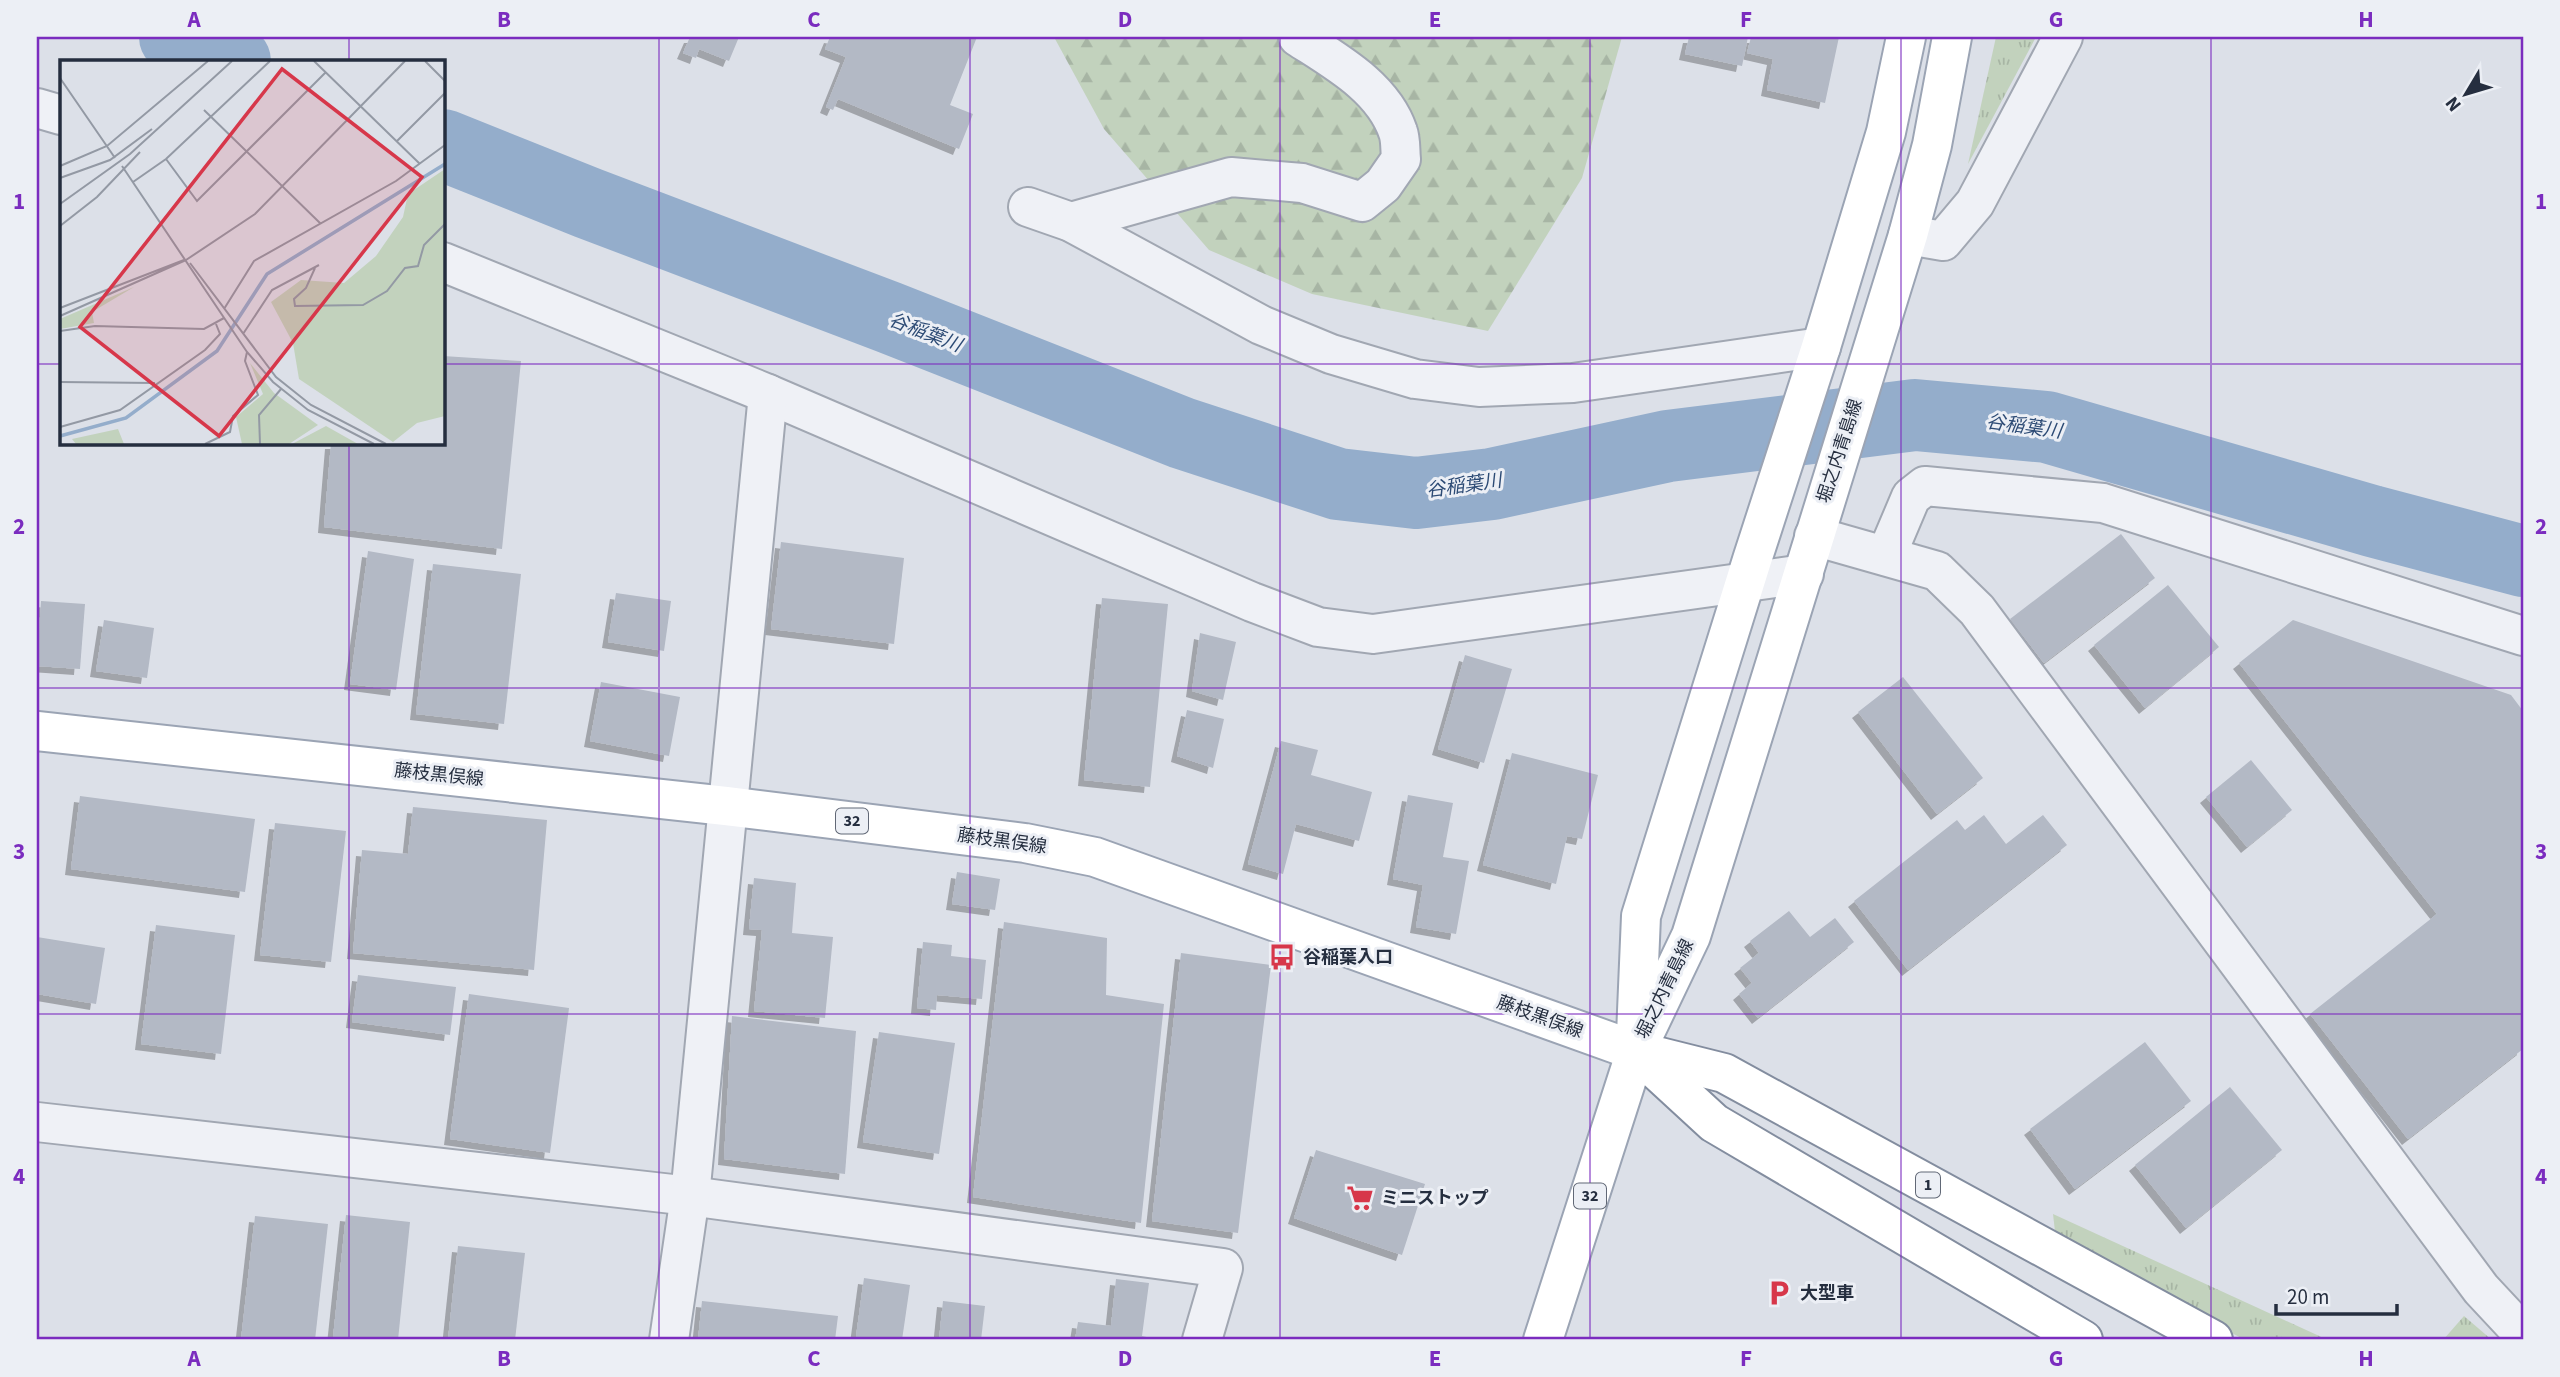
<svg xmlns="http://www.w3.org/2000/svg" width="2560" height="1377" font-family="'Source Sans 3','Noto Sans JP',sans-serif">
  <defs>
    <pattern id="grass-tufts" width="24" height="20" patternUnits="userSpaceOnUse" patternTransform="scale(1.75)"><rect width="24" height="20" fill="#c2d2bd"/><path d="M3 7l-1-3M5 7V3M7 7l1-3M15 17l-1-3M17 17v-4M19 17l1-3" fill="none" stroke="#a7b5a4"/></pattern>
    <pattern id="forest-firs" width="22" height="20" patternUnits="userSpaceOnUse" patternTransform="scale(1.75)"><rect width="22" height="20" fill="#c2d2bd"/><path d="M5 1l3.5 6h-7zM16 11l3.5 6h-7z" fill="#a7b5a4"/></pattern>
    <filter id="shadow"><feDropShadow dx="-6" dy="6" stdDeviation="0" flood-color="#0004"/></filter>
  </defs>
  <rect width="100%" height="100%" fill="#dce0e8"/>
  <g fill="url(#grass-tufts)">
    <polygon points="1996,37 2036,37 1968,164"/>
    <polygon points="2053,1214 2328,1340 2245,1340 2056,1240"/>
    <polygon points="2464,1316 2492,1340 2443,1340"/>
  </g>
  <polygon fill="url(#forest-firs)" points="1054,37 1622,37 1582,178 1488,331 1312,294 1209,250 1104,129"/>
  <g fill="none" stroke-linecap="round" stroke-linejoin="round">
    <g stroke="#94adcb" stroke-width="72">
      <polyline points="175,37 235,61"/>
      <polyline points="443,145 588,203 888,317 1182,433 1338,484 1416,493 1492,484 1668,446 1915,415 2047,427 2372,521 2523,561"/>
    </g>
  </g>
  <g fill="#b3b9c5" filter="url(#shadow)">
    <polygon points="690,37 739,37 729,61 699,49 696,58 683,53"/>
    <polygon points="830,37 842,39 843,37 977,37 950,105 973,114 959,149 838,99 833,110 826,107 846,57 825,49"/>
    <polygon points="1689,37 1748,37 1742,66 1685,54"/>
    <polygon points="1751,37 1839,37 1825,103 1767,90 1773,59 1747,53"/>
    <polygon points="443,356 521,361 502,549 324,527 331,443 443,443"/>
    <polygon points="2121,534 2155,578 2044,663 2010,619"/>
    <polygon points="781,542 904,558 894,644 771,629"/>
    <polygon points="368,551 414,559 396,690 350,684"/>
    <polygon points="433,564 521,574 504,724 416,714"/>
    <polygon points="2168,585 2219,647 2145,708 2094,645"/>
    <polygon points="616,593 671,601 664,651 608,642"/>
    <polygon points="1102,598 1168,604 1150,787 1084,780"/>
    <polygon points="41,601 85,604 80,669 37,666"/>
    <polygon points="104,620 154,628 147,678 96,671"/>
    <polygon points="2293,620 2511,695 2523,711 2523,1049 2408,1139 2310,1014 2437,914 2239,663"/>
    <polygon points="1200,633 1236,642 1223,700 1192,691"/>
    <polygon points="1465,655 1512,669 1484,763 1438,749"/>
    <polygon points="1903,677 1983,778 1937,814 1858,712"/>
    <polygon points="601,682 680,697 669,756 590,741"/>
    <polygon points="1187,710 1224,719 1213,768 1177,756"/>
    <polygon points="1281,741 1318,750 1311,775 1372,792 1359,841 1296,824 1283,874 1248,864"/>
    <polygon points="1512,753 1598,775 1582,839 1567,836 1556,884 1483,865"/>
    <polygon points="2251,760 2292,810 2247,847 2206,797"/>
    <polygon points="1408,795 1453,803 1443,857 1469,861 1456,934 1416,927 1423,885 1393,879"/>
    <polygon points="80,796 255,819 245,892 71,869"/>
    <polygon points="413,807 547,820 534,970 353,953 362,850 408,854"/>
    <polygon points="1984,815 2006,844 2043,815 2067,845 1908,970 1854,901 1957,820 1965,830"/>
    <polygon points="275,823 346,831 331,962 260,955"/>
    <polygon points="957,872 1000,879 995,910 952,904"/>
    <polygon points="754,878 796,883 792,933 833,937 825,1018 754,1011 762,930 749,929"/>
    <polygon points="1789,911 1810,937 1835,918 1854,942 1758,1018 1739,994 1752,983 1740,968 1759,953 1750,941"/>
    <polygon points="1004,922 1107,938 1106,995 1164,1004 1141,1223 973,1197"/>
    <polygon points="156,925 235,935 221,1054 141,1044"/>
    <polygon points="37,937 105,948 96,1004 37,994"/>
    <polygon points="923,942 952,945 951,956 986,960 982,999 937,995 936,1010 917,1008"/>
    <polygon points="1181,953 1271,965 1238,1233 1152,1221"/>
    <polygon points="358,975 456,987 450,1035 352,1022"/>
    <polygon points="469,994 569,1008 550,1153 450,1139"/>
    <polygon points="732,1016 856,1031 845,1174 724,1159"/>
    <polygon points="879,1032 955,1043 939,1154 863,1142"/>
    <polygon points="2145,1042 2191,1101 2075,1189 2030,1129"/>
    <polygon points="2230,1087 2282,1150 2186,1228 2135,1165"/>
    <polygon points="1316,1150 1425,1184 1402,1255 1294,1218"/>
    <polygon points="346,1215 410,1222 398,1340 333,1338"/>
    <polygon points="255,1216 328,1224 315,1340 241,1340"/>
    <polygon points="458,1246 525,1253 515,1340 448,1340"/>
    <polygon points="864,1278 910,1285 902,1340 873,1340 856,1337"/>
    <polygon points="1116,1279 1149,1283 1142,1336 1161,1340 1075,1340 1078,1322 1111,1326"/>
    <polygon points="702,1301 838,1316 835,1340 698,1340"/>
    <polygon points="943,1301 985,1306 981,1340 939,1340"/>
  </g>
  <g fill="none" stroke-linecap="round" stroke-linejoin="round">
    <g stroke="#a1a7b2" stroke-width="42">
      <g id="minor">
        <polyline points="37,108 61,115"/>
        <polyline points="1028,207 1071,222 1261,325 1331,354 1415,379 1479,387 1573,383 1821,347"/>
        <path d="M1071 222 1231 177 1302 183 1362 202 1383 185 1401 159C1400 151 1401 140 1398 132 1383 87 1335 61 1298 37"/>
        <polyline points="1908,235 1943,241 1975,203 2063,37"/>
        <polyline points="443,262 768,394 1252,602 1318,627 1373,634 1804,574"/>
        <polyline points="1814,536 1937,571 1977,610 2481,1289 2523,1334"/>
        <polyline points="1886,556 1911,497 1925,486 2103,503 2523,636"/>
        <polyline points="37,1122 690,1196 1223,1268 1202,1340"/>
        <polyline points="669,1340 690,1196 768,394"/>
      </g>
    </g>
    <g stroke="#9ba4b4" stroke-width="42">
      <g id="major">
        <polyline points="37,731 726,806 1025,843 1095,857 1636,1051"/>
        <polyline points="1636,1035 1641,916 1752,560 1821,347 1886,132 1906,37"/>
        <polyline points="1543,1340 1636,1051 1691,936 1908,235 1932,145 1952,37"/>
      </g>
    </g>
    <g stroke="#838d9f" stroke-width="42">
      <g id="highway">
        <polyline points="1636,1051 1724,1073 2213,1340"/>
        <polyline points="1639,1054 1714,1123 2083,1340"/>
      </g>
    </g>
    <use href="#minor" stroke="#eff1f6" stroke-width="38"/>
    <use href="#major" stroke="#fff" stroke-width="38"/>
    <use href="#highway" stroke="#fff" stroke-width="38"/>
  </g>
  <path fill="none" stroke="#7b2cbf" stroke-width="2" stroke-opacity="0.55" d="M349 37V61M659 37V1340M970 37V1340M1280 37V1340M1590 37V1340M1901 37V1340M2211 37V1340M37 364H61M443 364H2523M349 443V1340M37 688H2523M37 1014H2523"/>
  <defs>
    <g id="bus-bare" transform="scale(2.1)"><path d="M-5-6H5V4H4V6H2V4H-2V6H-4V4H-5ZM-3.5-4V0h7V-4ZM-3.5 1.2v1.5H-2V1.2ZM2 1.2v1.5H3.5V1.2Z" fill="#d7374a" stroke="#eceff5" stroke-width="2.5" paint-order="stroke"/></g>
    <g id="supermarket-bare" transform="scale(2.1)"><path d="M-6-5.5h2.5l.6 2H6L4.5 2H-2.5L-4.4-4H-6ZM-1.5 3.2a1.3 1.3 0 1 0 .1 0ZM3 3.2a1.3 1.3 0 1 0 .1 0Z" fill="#d7374a" stroke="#eceff5" stroke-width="2.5" paint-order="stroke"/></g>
    <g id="parking-bare" transform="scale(2.1)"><path d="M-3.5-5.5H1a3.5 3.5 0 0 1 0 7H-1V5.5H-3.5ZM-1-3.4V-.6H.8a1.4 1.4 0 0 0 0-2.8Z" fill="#d7374a" stroke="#eceff5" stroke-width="2.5" paint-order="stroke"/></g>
  </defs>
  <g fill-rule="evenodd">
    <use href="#bus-bare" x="1282" y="957"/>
    <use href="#supermarket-bare" x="1360" y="1198"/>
    <use href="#parking-bare" x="1779" y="1293"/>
  </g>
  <g text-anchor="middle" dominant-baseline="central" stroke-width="6" stroke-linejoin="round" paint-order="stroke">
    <g fill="#eceff5" stroke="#616876" stroke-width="2">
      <rect x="836" y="808.5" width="32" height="25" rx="5"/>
      <rect x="1916" y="1172.5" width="24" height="25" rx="5"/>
      <rect x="1574" y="1183.5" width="32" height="25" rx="5"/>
    </g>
    <g font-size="16" font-weight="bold" fill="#252e3f">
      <text x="852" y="821">32</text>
      <text x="1928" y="1185">1</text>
      <text x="1590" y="1196">32</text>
    </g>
    <g font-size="18" fill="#252e3f" stroke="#eceff5">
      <text transform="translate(1840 451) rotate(-72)">堀之内青島線</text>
      <text transform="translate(439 775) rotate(6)">藤枝黒俣線</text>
      <text transform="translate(1002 841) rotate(8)">藤枝黒俣線</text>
      <text transform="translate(1665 989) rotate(-64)">堀之内青島線</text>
      <text transform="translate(1540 1017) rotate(20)">藤枝黒俣線</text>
    </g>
    <g font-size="18" font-weight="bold" fill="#252e3f" stroke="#eceff5" text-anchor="start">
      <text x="1303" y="957">谷稲葉入口</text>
      <text x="1381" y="1198">ミニストップ</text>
      <text x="1800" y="1293">大型車</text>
    </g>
    <g font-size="19" font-style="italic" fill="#2d4b75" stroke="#eceff5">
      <text transform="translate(925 333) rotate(21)">谷稲葉川</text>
      <text transform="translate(2024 427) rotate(8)">谷稲葉川</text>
      <text transform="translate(1464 486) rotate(-8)">谷稲葉川</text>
    </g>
  </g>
  <g transform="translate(60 60)">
    <rect width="385" height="385" fill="#dce0e8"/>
    <path d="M74 227 32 252 34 263 0 269V259ZM190 303 214 333 258 365 229 384H182L176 357 203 334Z" fill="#c2d2bd"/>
    <path d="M385 109V356L357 363 333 382 239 319 233 283 211 242 241 220 284 223 316 196 343 157 348 134ZM266 366 298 384H232ZM58 369 64 384H16L12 379Z" fill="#c2d2bd"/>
    <path fill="none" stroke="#94adcb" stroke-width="3.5" d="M0 376 66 358 157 291 207 214 385 104"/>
    <path fill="none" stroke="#9399a4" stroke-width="2" d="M254 1 360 104M365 1 385 21M0 18 55 98M144 50 261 164M337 81 385 33M106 99 137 141 265 13M0 106 47 86 148 1M62 106 187 292 213 322 248 350 314 384M0 118 50 100 92 69M73 122 106 99 210 1M0 144 70 94 172 1M0 166 37 137 80 92M126 200 195 154 345 1M130 203 216 317 251 345 326 384M255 208 246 228 234 239 235 246 303 245 327 231 345 208 358 206 364 185 385 164M0 248 124 200M164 249 194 201 336 121 385 85M0 256 126 200M0 271 35 266 144 269 164 258M183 274 212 230 259 205M0 322 95 323M0 367 60 350 145 290 160 274 156 264M145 384 170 372 173 356 198 335 185 301 187 292M200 384 199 355 221 329"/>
    <path fill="#d7374a" fill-opacity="0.15" stroke="#d7374a" stroke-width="3.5" d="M222 9 362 117 159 376 20 267Z"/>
    <rect width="385" height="385" fill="none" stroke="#252e3f" stroke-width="3.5"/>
  </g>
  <rect width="2560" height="1377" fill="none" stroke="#eceff5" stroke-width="77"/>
  <g transform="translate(2466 94) rotate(232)" stroke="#eceff5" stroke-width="5" paint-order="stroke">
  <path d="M0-5L12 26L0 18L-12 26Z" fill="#252e3f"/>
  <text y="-10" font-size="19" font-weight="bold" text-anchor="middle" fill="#252e3f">N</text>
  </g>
  <path d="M2276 1304v10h121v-10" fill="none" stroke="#252e3f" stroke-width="3.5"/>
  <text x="2287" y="1304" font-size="21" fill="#252e3f" stroke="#eceff5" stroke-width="5" paint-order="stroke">20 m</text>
  <rect x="38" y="38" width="2484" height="1300" fill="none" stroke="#7b2cbf" stroke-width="2.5"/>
  <g font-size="23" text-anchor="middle" font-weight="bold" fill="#7b2cbf">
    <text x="194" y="27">A</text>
    <text x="504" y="27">B</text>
    <text x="814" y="27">C</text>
    <text x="1125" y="27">D</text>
    <text x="1435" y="27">E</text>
    <text x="1746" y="27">F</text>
    <text x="2056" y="27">G</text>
    <text x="2366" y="27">H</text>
    <text x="19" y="209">1</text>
    <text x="2541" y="209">1</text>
    <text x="19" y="534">2</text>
    <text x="2541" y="534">2</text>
    <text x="19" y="859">3</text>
    <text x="2541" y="859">3</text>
    <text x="19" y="1184">4</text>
    <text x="2541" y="1184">4</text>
    <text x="194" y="1366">A</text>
    <text x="504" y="1366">B</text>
    <text x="814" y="1366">C</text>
    <text x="1125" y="1366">D</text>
    <text x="1435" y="1366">E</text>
    <text x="1746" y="1366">F</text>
    <text x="2056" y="1366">G</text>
    <text x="2366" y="1366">H</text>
  </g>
</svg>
